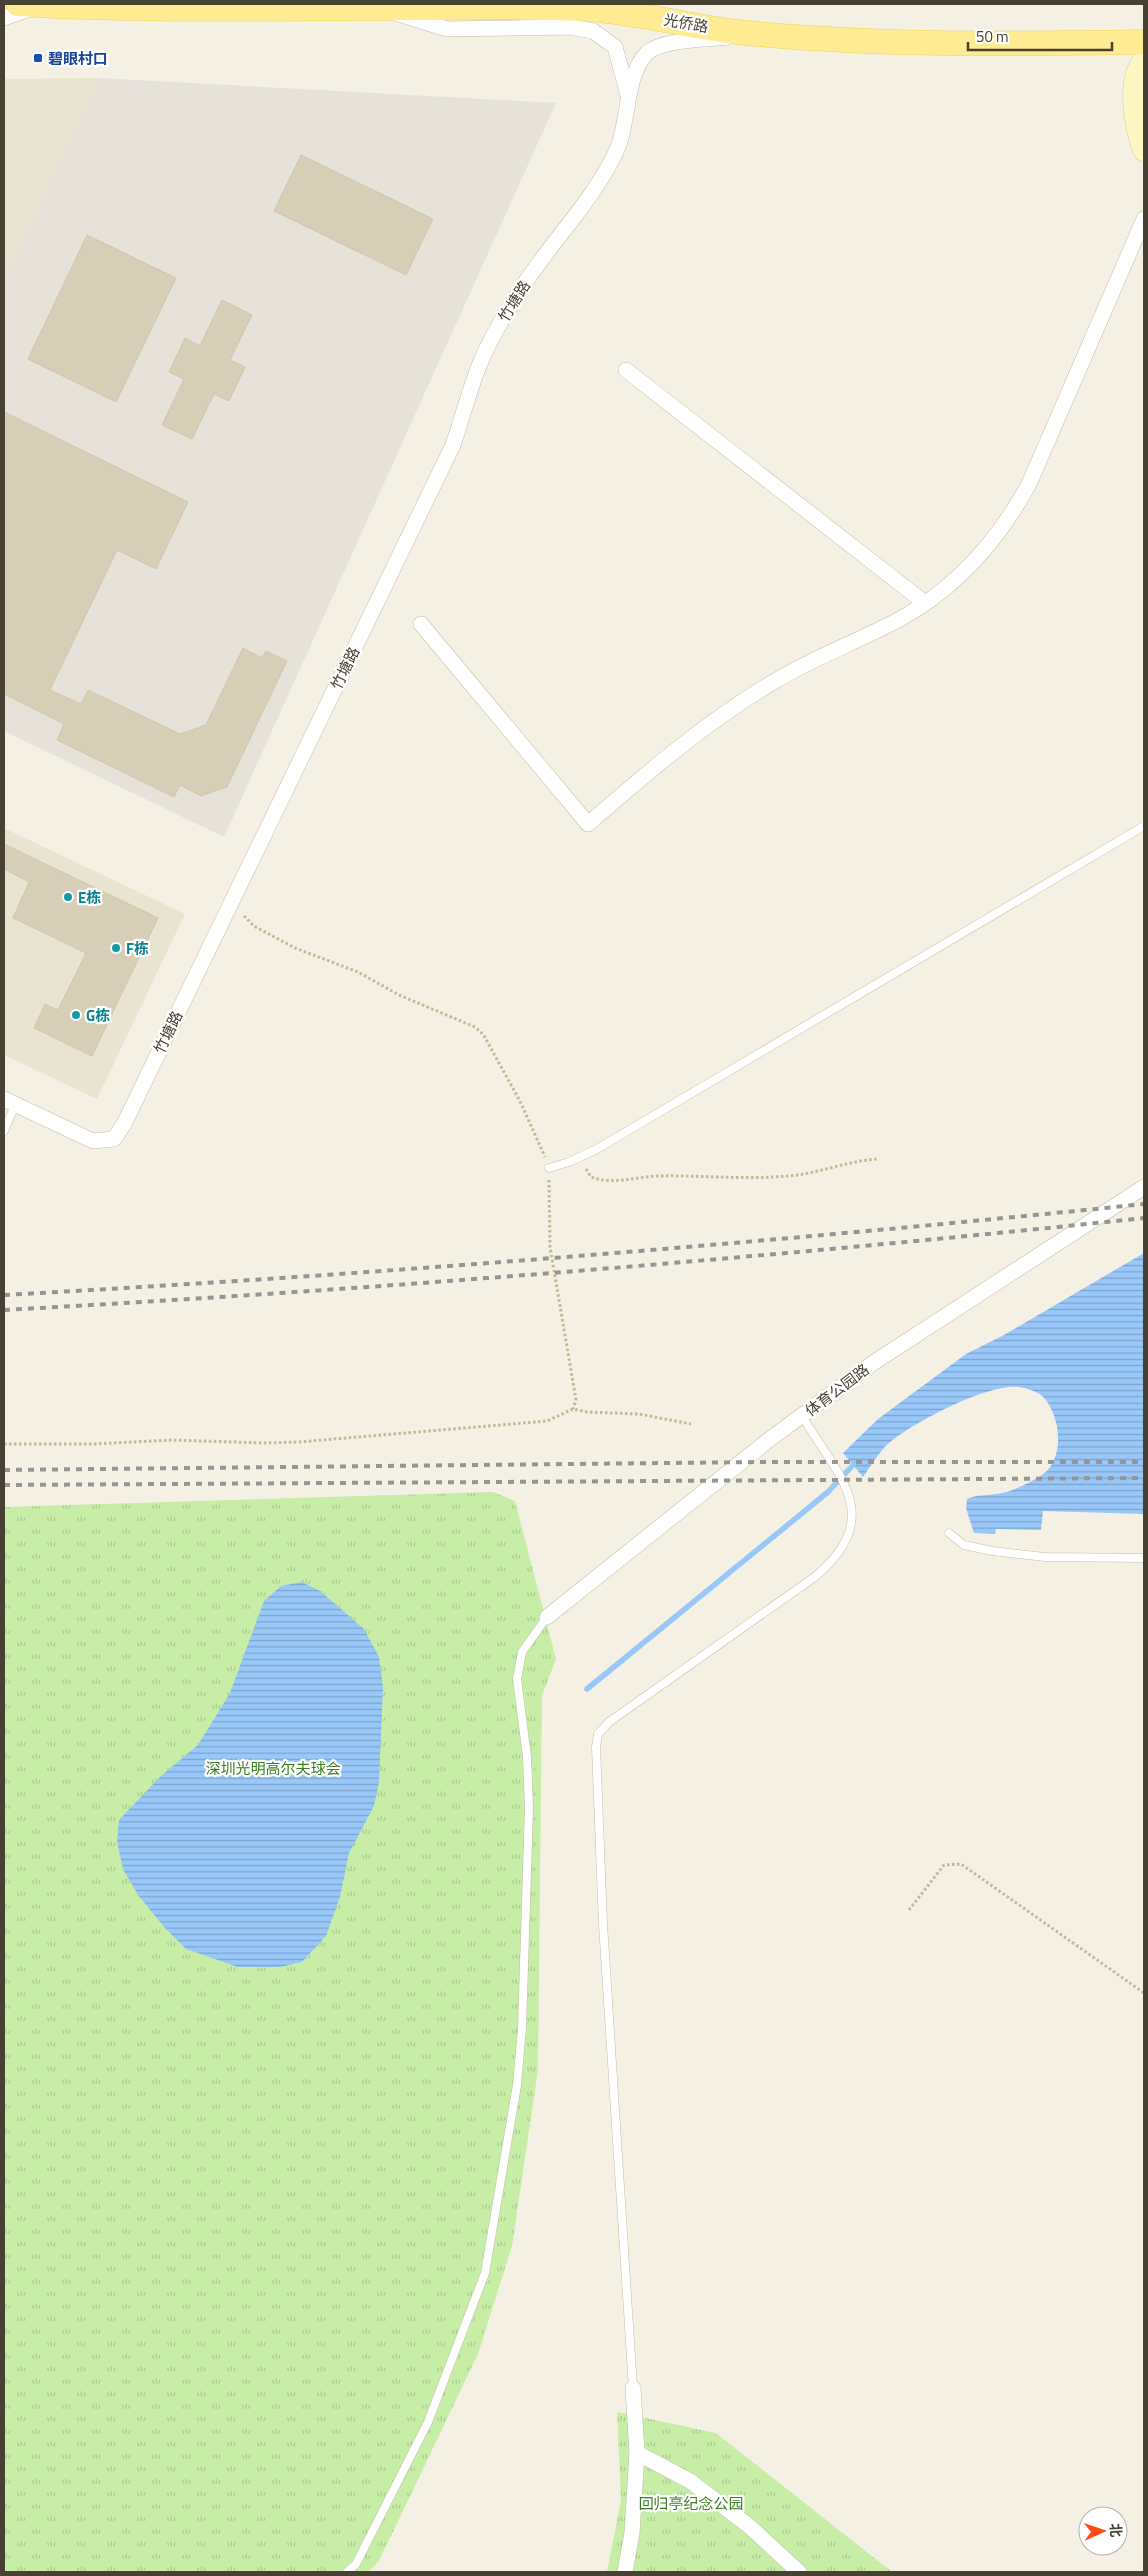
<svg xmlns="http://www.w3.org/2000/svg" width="1148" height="2576" font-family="'Titillium Web','Noto Sans SC',sans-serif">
  <defs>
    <pattern id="grass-tufts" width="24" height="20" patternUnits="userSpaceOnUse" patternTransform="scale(1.25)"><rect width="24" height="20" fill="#c7eda7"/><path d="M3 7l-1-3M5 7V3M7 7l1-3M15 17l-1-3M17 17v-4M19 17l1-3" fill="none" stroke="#accc90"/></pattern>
    <pattern id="water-rules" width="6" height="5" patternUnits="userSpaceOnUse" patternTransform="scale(1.25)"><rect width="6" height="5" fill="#98c7f9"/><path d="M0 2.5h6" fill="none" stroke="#7ea3ca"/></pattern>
  </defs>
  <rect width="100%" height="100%" fill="#f4f1e4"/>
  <g fill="#e9e4d1">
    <polygon points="99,78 40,208 4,283 4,79"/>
    <polygon points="4,828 185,914 97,1099 4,1055"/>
  </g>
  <polygon fill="#e6e1d9" points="99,78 556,103 224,837 4,731 4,282"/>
  <g fill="url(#grass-tufts)">
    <polygon points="493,1492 515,1501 556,1659 542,1695 538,2070 512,2246 478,2354 379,2561 368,2572 4,2572 4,1507"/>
    <polygon points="617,2412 716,2433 892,2572 607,2572 621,2500"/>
  </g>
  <g fill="url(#water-rules)">
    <path d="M1144 1253V1514L1043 1511 1041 1530 996 1529 995 1534 974 1533 966 1508 967 1499C977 1494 986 1496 997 1494 1011 1492 1030 1483 1042 1475 1065 1459 1061 1419 1045 1399 1040 1392 1027 1388 1018 1387 988 1383 910 1424 888 1444 878 1453 871 1466 863 1477L843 1453 878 1419 966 1354 1004 1335Z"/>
    <polygon points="302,1582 320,1591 364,1629 379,1657 383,1687 379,1782 374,1806 349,1853 340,1897 326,1936 302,1962 280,1967 238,1967 186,1949 165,1928 138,1895 123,1869 117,1842 119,1820 161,1776 198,1745 230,1693 264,1601 281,1586"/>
  </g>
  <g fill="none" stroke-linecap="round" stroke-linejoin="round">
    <polyline stroke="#98c7f9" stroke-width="5.5" points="587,1689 828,1492 853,1465"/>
  </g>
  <g fill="#d7ceb8" stroke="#d2c7aa">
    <polygon points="301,155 433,219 406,275 274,211"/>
    <polygon points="87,235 176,278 116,402 28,359"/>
    <polygon points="222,300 252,315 230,360 245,367 229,401 214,394 192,439 162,425 184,379 169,372 185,338 200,346"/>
    <polygon points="4,412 188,502 156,569 117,550 50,690 81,704 88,690 180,734 206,725 243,648 262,658 266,651 287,661 227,787 201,796 180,785 174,797 57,740 64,724 4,694"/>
    <polygon points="4,844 158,918 92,1056 34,1028 45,1004 58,1010 86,953 13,918 29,882 4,869"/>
  </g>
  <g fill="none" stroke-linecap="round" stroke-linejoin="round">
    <g stroke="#c3bda8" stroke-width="9">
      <g id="lane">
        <polyline points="4,1131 15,1105"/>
        <polyline points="549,1168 569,1162 597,1149 1144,826"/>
        <polyline points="949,1533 964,1545 992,1551 1045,1557 1144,1558"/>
        <path d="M633 2388 603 1924 596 1747 598 1734 609 1722 816 1576C886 1516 838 1476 802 1416"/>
        <polyline points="347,2572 356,2564 428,2422 485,2273 517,2085 522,2028 529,1808 527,1757 517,1679 522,1652 547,1617"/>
      </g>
    </g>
    <g stroke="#c3bda8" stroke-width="16">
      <g id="street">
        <polyline points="399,14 447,29 571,27 593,31 615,47 628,95"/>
        <polyline points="4,18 33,8"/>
        <polyline points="626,370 925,603"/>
        <path d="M421 624 588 824C648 772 707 721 775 681 815 657 859 641 900 619 956 588 999 539 1029 484L1144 219"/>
        <path d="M4 1099 93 1141 114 1139 124 1124 453 445C462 419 469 391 479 366 491 336 509 307 527 280 555 238 591 202 614 156 630 126 624 76 647 53 662 39 706 40 727 37"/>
        <polyline points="547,1617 770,1439 873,1363 1144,1187"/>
        <polyline points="637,2453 690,2481 749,2526 799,2572"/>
        <polyline points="625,2572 632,2533 637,2453 633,2388"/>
      </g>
    </g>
    <g stroke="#d9cd8e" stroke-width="22">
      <path id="secondary" d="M1144 60C1126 80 1135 128 1144 151"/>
    </g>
    <g stroke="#f1d254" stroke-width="25">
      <path id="primary" d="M18 4C143 11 268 9 392 8 457 8 521 6 585 9 637 12 686 26 737 32 872 46 1008 44 1144 42"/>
    </g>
    <g stroke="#c4b895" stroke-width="3" stroke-dasharray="2.5 2.5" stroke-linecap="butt">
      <polyline points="244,916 254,926 295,948 358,972 399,995 475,1027 483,1034 520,1101 545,1157"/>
      <path d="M586 1169 591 1177C613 1185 635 1177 658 1176 701 1175 745 1180 787 1176 818 1174 846 1161 877 1159"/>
      <polyline points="549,1180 550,1247 576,1400 573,1409"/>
      <polyline points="4,1444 92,1444 172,1440 264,1443 299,1442 547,1421 573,1409 587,1412 639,1414 691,1424"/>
      <polyline points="909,1910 944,1865 961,1864 1144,1993"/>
    </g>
    <use href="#lane" stroke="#fff" stroke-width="8"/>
    <use href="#street" stroke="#fff" stroke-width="15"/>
    <use href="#secondary" stroke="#fff7c3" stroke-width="21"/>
    <use href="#primary" stroke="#ffeb92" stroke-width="24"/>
    <g stroke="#959595" stroke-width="4" stroke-dasharray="6 6" stroke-linecap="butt">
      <path d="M4 1295C385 1274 765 1243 1144 1204"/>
      <path d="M4 1310C385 1289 765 1258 1144 1218"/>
      <polyline points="4,1470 760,1462 1144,1462"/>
      <polyline points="4,1485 1144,1478"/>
    </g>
  </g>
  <rect fill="#1a4fb4" stroke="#fff" stroke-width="2" x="33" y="53" width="10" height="10" rx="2.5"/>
  <g fill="#0f9aa8" stroke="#fff" stroke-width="2">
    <circle cx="68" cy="897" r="5"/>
    <circle cx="116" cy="948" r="5"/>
    <circle cx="76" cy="1015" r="5"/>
  </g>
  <g text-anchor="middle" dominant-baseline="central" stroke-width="4.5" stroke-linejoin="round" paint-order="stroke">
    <g font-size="15" fill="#474133" stroke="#fff">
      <text transform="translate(686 23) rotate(10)">光侨路</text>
      <text transform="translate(514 301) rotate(-58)">竹塘路</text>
      <text transform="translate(345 668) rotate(-64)">竹塘路</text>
      <text transform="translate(168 1032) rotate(-64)">竹塘路</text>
      <text transform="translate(837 1390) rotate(-37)">体育公园路</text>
    </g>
    <g font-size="15" font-weight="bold" fill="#164399" stroke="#fff" text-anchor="start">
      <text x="48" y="58">碧眼村口</text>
    </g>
    <g font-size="15" font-weight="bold" fill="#0d838f" stroke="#fff" text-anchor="start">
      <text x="78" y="897">E栋</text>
      <text x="126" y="948">F栋</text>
      <text x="86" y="1015">G栋</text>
    </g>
    <g font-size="15" fill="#3a7f20" stroke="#fff">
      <text x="273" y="1768">深圳光明高尔夫球会</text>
      <text x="691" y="2503">回归亭纪念公园</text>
    </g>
  </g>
  <rect width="1148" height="2576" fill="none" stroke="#474133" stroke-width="10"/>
  <g transform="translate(1103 2531) rotate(87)"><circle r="24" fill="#ffffff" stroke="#b5b3ad"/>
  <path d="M0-4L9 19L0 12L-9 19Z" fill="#ff4c10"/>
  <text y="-8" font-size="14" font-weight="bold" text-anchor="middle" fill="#474133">北</text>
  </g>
  <path d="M968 42v8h144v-8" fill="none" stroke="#474133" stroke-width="2.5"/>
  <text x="976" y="42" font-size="15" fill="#474133" stroke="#ffffff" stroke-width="4" paint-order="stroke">50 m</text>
</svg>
